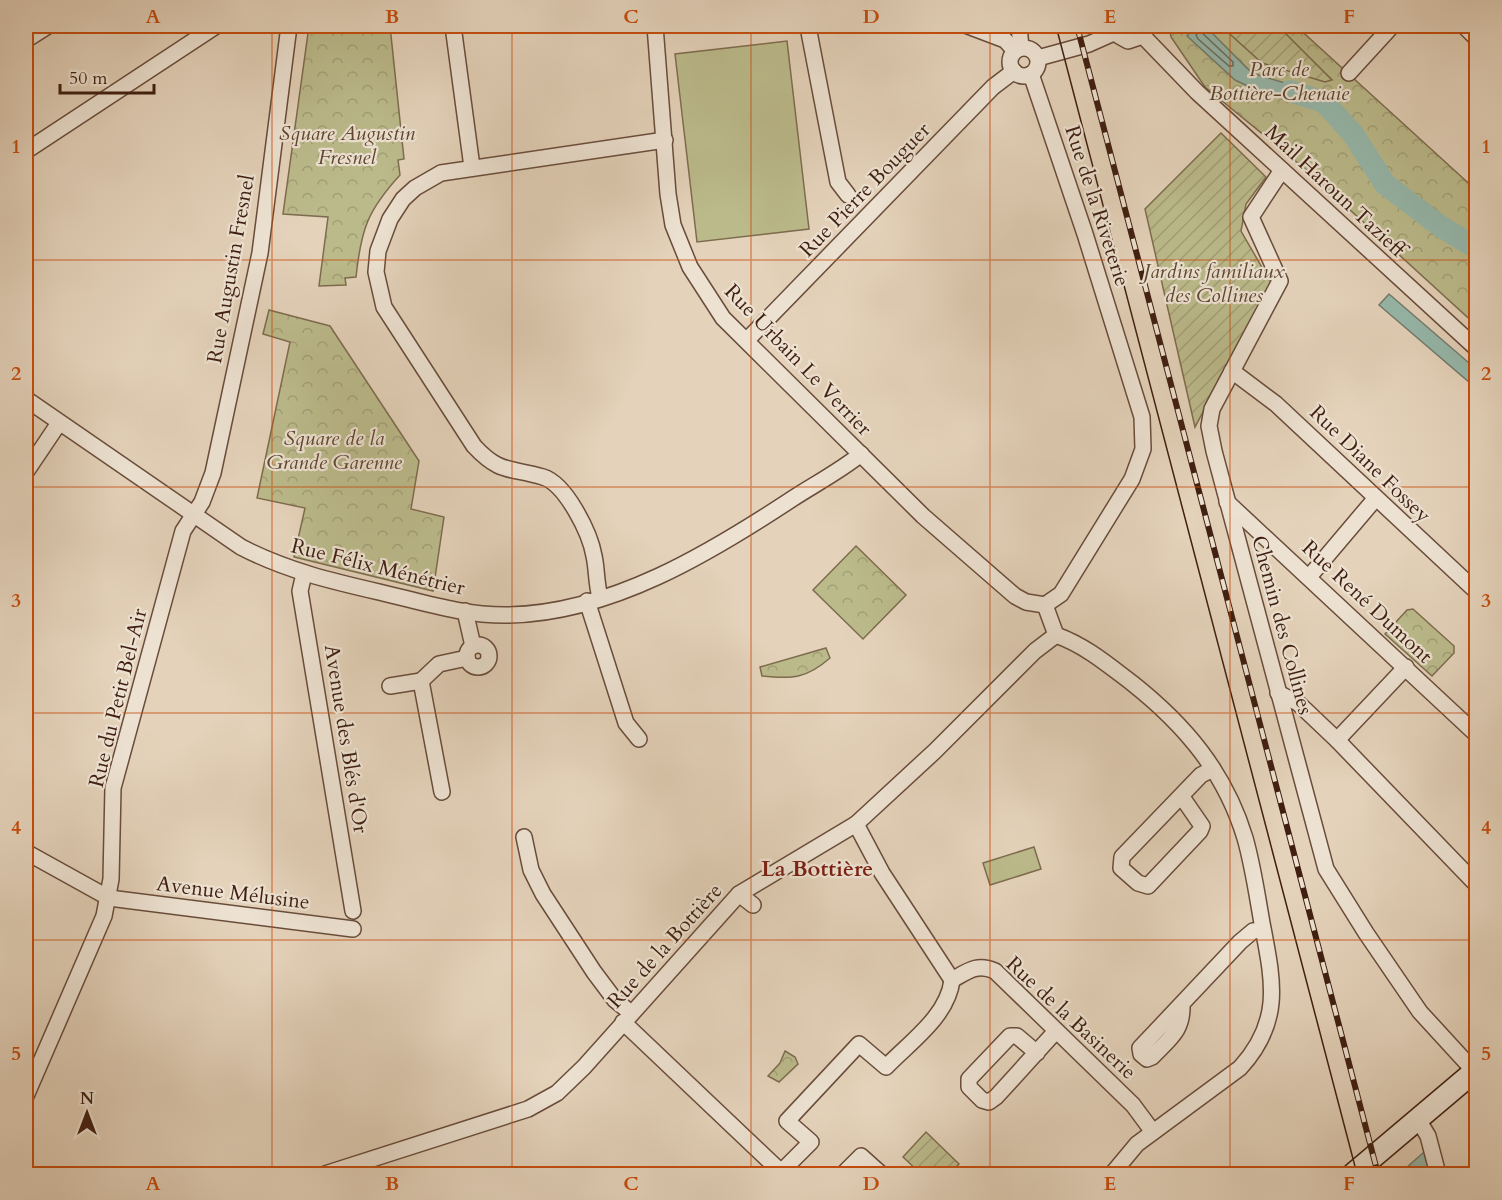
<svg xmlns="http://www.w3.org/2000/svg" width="1502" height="1200" font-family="Cardo,serif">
  <defs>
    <pattern id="park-crowns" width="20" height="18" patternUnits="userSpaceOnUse" patternTransform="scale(1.5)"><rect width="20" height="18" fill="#bbba8b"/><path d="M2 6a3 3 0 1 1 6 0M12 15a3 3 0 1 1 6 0" fill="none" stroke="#a29f77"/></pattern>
    <pattern id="garden-furrows" width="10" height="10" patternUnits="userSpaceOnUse" patternTransform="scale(1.5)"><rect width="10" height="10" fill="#bbba8b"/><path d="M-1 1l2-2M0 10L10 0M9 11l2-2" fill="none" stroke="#a29f77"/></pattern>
  </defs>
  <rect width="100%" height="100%" fill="#e4d2ba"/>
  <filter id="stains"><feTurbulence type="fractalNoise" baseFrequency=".00333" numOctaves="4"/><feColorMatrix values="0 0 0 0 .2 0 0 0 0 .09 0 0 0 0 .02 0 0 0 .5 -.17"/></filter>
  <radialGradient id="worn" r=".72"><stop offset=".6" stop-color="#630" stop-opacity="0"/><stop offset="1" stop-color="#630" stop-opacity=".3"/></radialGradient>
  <g fill="url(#park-crowns)" stroke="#7e6c4e" stroke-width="1.5">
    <path d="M309 26H390L404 159 398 160 400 175C367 211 361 230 356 277L345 278 346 285 319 286 328 217 283 214Z"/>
    <polygon points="1169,26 1296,26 1476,190 1476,325 1304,168 1205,87 1171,37"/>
    <polygon points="269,310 330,326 419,461 411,509 444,517 433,591 294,557 305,508 257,498 290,342 263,334"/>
    <polygon points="856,546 906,595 863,639 813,590"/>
    <polygon points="1413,609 1454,646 1454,653 1432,676 1385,634 1407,610"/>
    <path d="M826 648 830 658C806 679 792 679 762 676L760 667Z"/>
    <polygon points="785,1051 795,1057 798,1064 779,1082 768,1076 780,1063"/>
  </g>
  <g fill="url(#garden-furrows)" stroke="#7e6c4e" stroke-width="1.5">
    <polygon points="1221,26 1278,26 1332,80 1325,82 1262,63"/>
    <polygon points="1221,133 1266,177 1246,204 1241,231 1271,283 1195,427 1145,209"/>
    <polygon points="926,1132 959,1164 949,1174 921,1174 903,1157"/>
  </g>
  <g fill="#bbba8b" stroke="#7e6c4e" stroke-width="1.5">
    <polygon points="787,41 809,229 697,242 675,54"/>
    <polygon points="1034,847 1041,869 990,885 983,863"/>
  </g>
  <g fill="#96b8ab" stroke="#747b6d" stroke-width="1.5">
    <polygon points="1196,26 1205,26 1252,73 1324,95 1315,106 1256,90 1235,80 1187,36"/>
    <polygon points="1389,294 1476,369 1476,388 1379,305"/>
    <polygon points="1424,1152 1430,1174 1407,1174 1406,1168"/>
  </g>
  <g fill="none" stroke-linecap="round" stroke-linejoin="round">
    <polygon stroke="#6b6c5e" stroke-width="1.5" points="1200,31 1233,62 1233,66 1229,66 1198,39 1196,35"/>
    <polyline stroke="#96b8ab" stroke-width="22" points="1290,91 1324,102 1353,134 1385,184 1440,226 1476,248"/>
    <g stroke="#694c3b" stroke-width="18">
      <g id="street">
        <polyline points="453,26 472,167"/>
        <polyline points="655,26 668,194 673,225 690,267 723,318 923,516 1015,596 1026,602 1045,605"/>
        <polyline points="812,26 809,32 838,182 848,195"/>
        <polyline points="968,26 1005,40 1015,51"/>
        <polyline points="1019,26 1021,48"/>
        <polyline points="1115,26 1119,36 1128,41 1143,36 1148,26"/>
        <polyline points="1464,26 1476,38"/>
        <polyline points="1143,36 1197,92 1476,348"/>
        <polyline points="26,40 48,26"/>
        <circle cx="1024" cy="62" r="14"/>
        <polyline points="1038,58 1089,44 1116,32"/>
        <polyline points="1349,73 1392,26"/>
        <polyline points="1031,74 1085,234 1142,417 1143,449 1132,479 1061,594 1045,605"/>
        <polyline points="26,151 216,26"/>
        <polyline points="1282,170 1251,217 1280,281 1212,409 1209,426 1214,451 1326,869 1366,933 1420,1012 1475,1072"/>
        <polyline points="747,340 993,87 1014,71"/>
        <polyline points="1232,371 1276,404 1476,591"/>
        <path d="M26 399 241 547C285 570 331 581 379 592 422 602 465 616 509 615 611 613 710 553 792 499 815 484 840 471 861 454"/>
        <polyline points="26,472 59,423"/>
        <polyline points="1227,502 1476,734"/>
        <polyline points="304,574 300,591 353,911"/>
        <polyline points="1309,577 1375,499"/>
        <path d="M600 597C596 583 597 569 594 556 590 533 566 484 543 477 509 467 500 474 474 446L384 307 376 272 378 251 390 219 403 199 415 188 441 173 665 140"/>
        <polyline points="587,601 626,723 639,739"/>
        <polyline points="1045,605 1056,635"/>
        <polyline points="465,611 473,646"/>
        <path d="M1056 635C1086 646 1107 664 1132 683 1185 725 1225 772 1245 838 1253 866 1257 895 1262 923 1273 981 1283 1021 1240 1068L1137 1144 1112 1174"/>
        <circle cx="478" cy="656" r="11"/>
        <polyline points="390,686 421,681"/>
        <polyline points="1278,693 1298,703 1337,740 1476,884"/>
        <polyline points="1337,740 1406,667"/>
        <polyline points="442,792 421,681 439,664 467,658"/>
        <polyline points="1182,797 1202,826 1200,831 1148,886 1138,883 1121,868 1122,857 1201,775 1213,769"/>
        <path d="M856 824 882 873 952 980C968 971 977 963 995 971L1133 1105 1153 1132"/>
        <polyline points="524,837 531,870 543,894 594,972 615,1000 631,1013"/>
        <polyline points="26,852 109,898 353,929"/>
        <polyline points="739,894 753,905"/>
        <path d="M1182 1004C1183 1031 1170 1038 1152 1057L1147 1059 1141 1054 1140 1048 1240 942 1253 931 1263 930"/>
        <path d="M623 1022 781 1172 811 1142 787 1121 859 1044 886 1067C910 1042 948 1016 952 980"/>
        <polyline points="1037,1053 1017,1036 1010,1036 969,1079 969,1087 982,1100 989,1102 996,1097 1056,1031"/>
        <polyline points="26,1096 104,916 111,879 113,788 183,531 202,502 213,473 260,253 289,26"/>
        <polyline points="1419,1121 1428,1136 1438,1174"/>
        <polyline points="325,1174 528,1109 557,1093 584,1067 739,894 856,824 935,751 1035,651 1056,635"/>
        <polyline points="843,1174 861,1156 881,1174"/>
      </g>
    </g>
    <g stroke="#401f11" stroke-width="24">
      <polyline id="secondary" points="1353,1174 1476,1070"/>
    </g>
    <use href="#street" stroke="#ede2d2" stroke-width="15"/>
    <use href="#secondary" stroke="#ede2d2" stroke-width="21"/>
    <polyline stroke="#401f11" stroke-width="1.5" points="1056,26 1357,1174"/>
    <g stroke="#401f11" stroke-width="6">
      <polyline id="rail" points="1077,26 1378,1174"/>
    </g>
    <use href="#rail" stroke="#ede2d2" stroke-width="4" stroke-dasharray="11" stroke-linecap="butt"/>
  </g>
  <path fill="none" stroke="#c64d0d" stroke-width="1.5" stroke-opacity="0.55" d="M272 26V1174M512 26V1174M751 26V1174M990 26V1174M1230 26V1174M26 260H1476M26 487H1476M26 713H1476M26 940H1476"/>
  <g text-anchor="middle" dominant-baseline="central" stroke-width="4.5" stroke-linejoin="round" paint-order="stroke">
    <g font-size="21" font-style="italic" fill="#5f4630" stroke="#ede2d2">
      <text x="1279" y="69">Parc de<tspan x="1279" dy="24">Bottière-Chenaie</tspan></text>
      <text x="347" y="133">Square Augustin<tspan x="347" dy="24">Fresnel</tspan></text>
      <text x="1214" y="271">Jardins familiaux<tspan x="1214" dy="24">des Collines</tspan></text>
      <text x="334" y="438">Square de la<tspan x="334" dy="24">Grande Garenne</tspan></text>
    </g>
    <g font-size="21" fill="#401f11" stroke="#ede2d2">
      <text transform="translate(865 190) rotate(-46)">Rue Pierre Bouguer</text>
      <text transform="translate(1335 191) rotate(43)">Mail Haroun Tazieff</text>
      <text transform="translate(1097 206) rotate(72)">Rue de la Riveterie</text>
      <text transform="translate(231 269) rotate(-80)">Rue Augustin Fresnel</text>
      <text transform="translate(798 360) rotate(46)">Rue Urbain Le Verrier</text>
      <text transform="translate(1370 464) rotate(44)">Rue Diane Fossey</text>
      <text transform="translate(378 567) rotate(14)">Rue Félix Ménétrier</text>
      <text transform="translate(1367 602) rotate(43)">Rue René Dumont</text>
      <text transform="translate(1282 625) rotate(75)">Chemin des Collines</text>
      <text transform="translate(118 698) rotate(-76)">Rue du Petit Bel-Air</text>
      <text transform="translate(346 739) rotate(81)">Avenue des Blés d'Or</text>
      <text transform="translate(233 893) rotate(7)">Avenue Mélusine</text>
      <text transform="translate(665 946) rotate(-48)">Rue de la Bottière</text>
      <text transform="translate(1071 1018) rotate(43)">Rue de la Basinerie</text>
    </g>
    <g font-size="22" font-weight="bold" fill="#7a1f14" stroke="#ede2d2">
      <text x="817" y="869">La Bottière</text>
    </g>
  </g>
  <rect width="1502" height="1200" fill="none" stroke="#e4d2ba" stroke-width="66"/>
  <g transform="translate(87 1113)" stroke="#ede2d2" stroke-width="4.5" paint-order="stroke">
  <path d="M0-4.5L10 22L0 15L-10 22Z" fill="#401f11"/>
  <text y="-9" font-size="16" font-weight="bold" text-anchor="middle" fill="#401f11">N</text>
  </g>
  <path d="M60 84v9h94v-9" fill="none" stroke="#401f11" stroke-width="3"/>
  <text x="69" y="84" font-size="18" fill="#401f11" stroke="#ede2d2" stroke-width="4.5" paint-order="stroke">50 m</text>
  <rect x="33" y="33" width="1436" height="1134" fill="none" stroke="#c64d0d" stroke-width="2"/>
  <g font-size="20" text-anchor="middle" font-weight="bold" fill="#c64d0d">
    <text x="153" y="23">A</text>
    <text x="392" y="23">B</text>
    <text x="631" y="23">C</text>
    <text x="871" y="23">D</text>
    <text x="1110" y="23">E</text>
    <text x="1349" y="23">F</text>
    <text x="16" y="153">1</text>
    <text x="1486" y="153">1</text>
    <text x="16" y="380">2</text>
    <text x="1486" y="380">2</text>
    <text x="16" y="607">3</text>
    <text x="1486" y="607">3</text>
    <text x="16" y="834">4</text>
    <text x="1486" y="834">4</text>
    <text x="16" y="1060">5</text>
    <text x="1486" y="1060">5</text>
    <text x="153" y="1190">A</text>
    <text x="392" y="1190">B</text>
    <text x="631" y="1190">C</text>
    <text x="871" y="1190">D</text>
    <text x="1110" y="1190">E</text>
    <text x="1349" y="1190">F</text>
  </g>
  <rect width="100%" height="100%" filter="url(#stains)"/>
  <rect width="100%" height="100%" fill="url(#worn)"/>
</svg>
